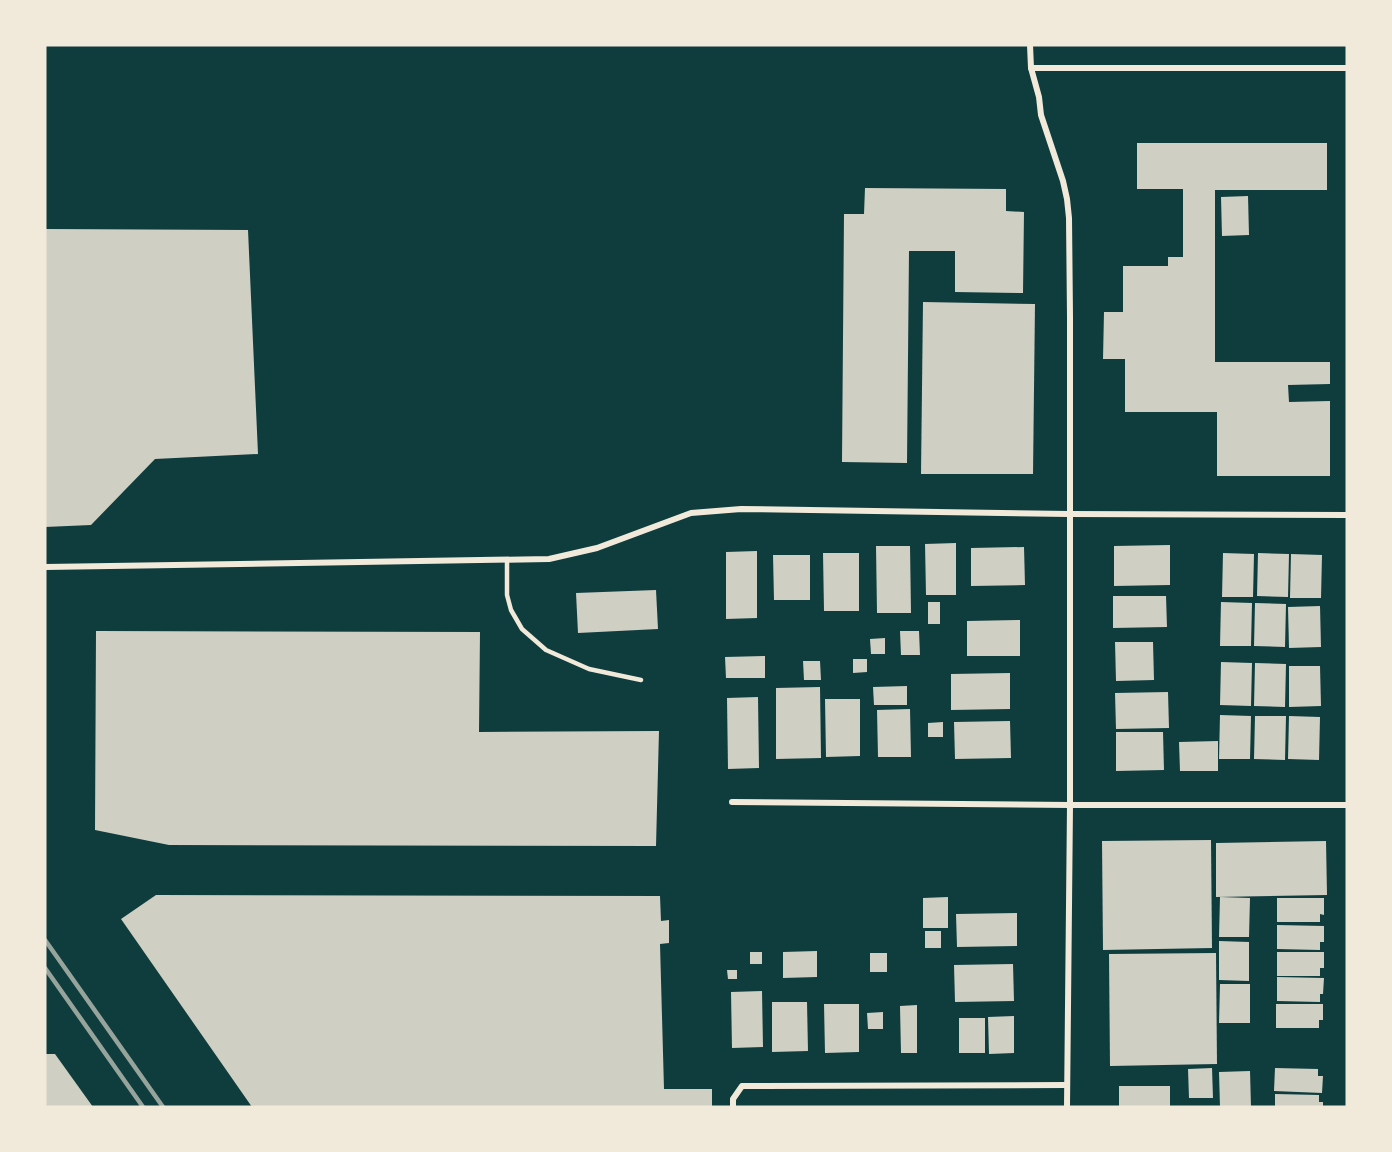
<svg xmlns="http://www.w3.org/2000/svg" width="1392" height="1152" font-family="'Nunito Sans',sans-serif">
  <rect width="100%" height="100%" fill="#0f3d3e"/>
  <g fill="#cfcfc3">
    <polygon points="1137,143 1327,143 1327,190 1215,190 1215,362 1330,362 1330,384 1288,385 1289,402 1330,401 1330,476 1217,476 1217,412 1125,412 1125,359 1103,359 1104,312 1123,312 1123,266 1168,266 1168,257 1183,257 1183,189 1137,189"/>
    <polygon points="865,188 1006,189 1006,211 1024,212 1023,293 955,292 955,251 909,251 907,463 842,462 844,214 864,214"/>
    <polygon points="1248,196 1249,235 1222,236 1221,197"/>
    <polygon points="45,229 248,230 258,454 155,459 91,525 45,527"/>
    <polygon points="923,302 1035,304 1033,474 921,474"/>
    <polygon points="956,543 956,595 926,595 925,544"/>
    <polygon points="1170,545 1170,585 1114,586 1114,546"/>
    <polygon points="876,546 910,546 911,613 877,613"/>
    <polygon points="1024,547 1025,585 971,586 971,548"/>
    <polygon points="757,551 757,618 726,619 726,552"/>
    <polygon points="823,553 859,553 859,611 824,611"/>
    <polygon points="1223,553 1254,554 1253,597 1222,597"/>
    <polygon points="1258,553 1289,554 1288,597 1257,596"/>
    <polygon points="1291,554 1322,555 1321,598 1290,598"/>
    <polygon points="773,555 810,555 810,600 774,600"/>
    <polygon points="656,590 658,629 578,633 576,593"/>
    <polygon points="1113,596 1166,596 1167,627 1113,628"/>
    <rect x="928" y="602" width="12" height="22"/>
    <polygon points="1221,602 1252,603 1251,646 1220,646"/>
    <polygon points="1255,603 1286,604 1285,647 1254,646"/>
    <polygon points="1320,606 1321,647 1289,648 1288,607"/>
    <polygon points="1020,620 1020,656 967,656 967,621"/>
    <polygon points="96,631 480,632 479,732 659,731 656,846 169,845 95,830"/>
    <polygon points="900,631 919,631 920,655 901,655"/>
    <polygon points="885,638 885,654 871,654 870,639"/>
    <polygon points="1115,642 1153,642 1154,680 1116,681"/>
    <polygon points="765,656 765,678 726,678 725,657"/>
    <polygon points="853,659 867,659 867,672 853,673"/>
    <polygon points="803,661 820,661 821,680 804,680"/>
    <polygon points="1221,662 1252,663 1251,706 1220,705"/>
    <polygon points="1255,663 1286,664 1285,707 1254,706"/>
    <polygon points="1289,666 1320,666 1321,706 1289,707"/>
    <polygon points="1010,673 1010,709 951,710 951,674"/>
    <polygon points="907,686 907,705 874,705 873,687"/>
    <polygon points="820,687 821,758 776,759 776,688"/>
    <polygon points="1168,692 1169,728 1116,729 1115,693"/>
    <polygon points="758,697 759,768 728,769 727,698"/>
    <polygon points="825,699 860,699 860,756 826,757"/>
    <polygon points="910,709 911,757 878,757 877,710"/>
    <polygon points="1220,715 1251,716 1250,759 1219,759"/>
    <polygon points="1255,716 1286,716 1285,760 1254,759"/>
    <polygon points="1289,716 1320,717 1319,760 1288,759"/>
    <polygon points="1010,721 1011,758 955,759 954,722"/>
    <polygon points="943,722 943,737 928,737 928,723"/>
    <polygon points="1116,732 1163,732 1164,770 1116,771"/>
    <polygon points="1218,741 1218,771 1180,771 1179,742"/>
    <polygon points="1211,840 1212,948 1103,950 1102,841"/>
    <polygon points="1326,841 1327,895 1216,897 1216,843"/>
    <polygon points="156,895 660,896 661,921 669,920 669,943 660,944 664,1089 712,1089 712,1107 252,1107 121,919"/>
    <polygon points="948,897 948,928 923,928 923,898"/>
    <polygon points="1220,897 1250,898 1249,937 1219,937"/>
    <polygon points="1277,898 1324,898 1324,915 1320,914 1320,922 1277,922"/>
    <polygon points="1017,913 1017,946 957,947 956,914"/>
    <polygon points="1277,925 1324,926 1324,942 1320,942 1320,950 1277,949"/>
    <rect x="925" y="931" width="16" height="17"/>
    <polygon points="1219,941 1249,942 1249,981 1219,980"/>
    <polygon points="817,951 817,977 783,978 783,952"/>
    <rect x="750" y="952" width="12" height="12"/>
    <polygon points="1277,952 1324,952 1324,968 1320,968 1320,976 1277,976"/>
    <rect x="870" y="953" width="17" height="19"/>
    <polygon points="1216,953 1217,1064 1110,1066 1109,954"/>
    <polygon points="1013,964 1014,1001 955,1002 954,965"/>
    <polygon points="727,970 737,970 737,979 728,979"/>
    <polygon points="1277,977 1324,978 1323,994 1320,994 1320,1002 1277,1001"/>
    <polygon points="1220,984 1250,984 1250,1023 1219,1023"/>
    <polygon points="762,991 763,1047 732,1048 731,992"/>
    <polygon points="772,1002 807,1002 808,1051 772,1052"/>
    <polygon points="824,1004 859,1004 859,1052 825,1053"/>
    <polygon points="1276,1004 1323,1004 1323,1020 1319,1020 1319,1028 1276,1028"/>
    <polygon points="917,1005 917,1053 901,1053 900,1006"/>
    <polygon points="883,1012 883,1029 868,1029 867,1013"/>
    <polygon points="1014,1016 1014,1053 989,1054 988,1017"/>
    <rect x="959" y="1018" width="26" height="35"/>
    <polygon points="45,1054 55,1054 93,1107 45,1107"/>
    <polygon points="1212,1068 1213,1098 1189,1098 1188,1069"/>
    <polygon points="1275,1068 1318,1069 1318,1076 1323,1076 1322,1093 1274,1091"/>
    <polygon points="1250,1071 1251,1107 1220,1107 1219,1072"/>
    <rect x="1119" y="1086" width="51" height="21"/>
    <polygon points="1275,1094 1319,1095 1319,1102 1323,1102 1323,1107 1275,1107"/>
  </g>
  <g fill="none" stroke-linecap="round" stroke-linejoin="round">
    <polyline stroke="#f1e9da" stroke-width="4.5" points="507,560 507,595 511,610 522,629 546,650 589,669 641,680"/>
    <g stroke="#f1e9da" stroke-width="6">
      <polyline points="1030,45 1031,68 1039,97 1041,115 1063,181 1067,199 1069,218 1070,316 1070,805 1067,1107"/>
      <polyline points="1031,68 1347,68"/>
      <polyline points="45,567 549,559 597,548 691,513 741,509 1069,514 1347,515"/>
      <polyline points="732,802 1070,805 1347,805"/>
      <polyline points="733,1107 733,1099 742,1086 1067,1085"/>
    </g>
    <g stroke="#97a49c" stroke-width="4.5">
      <polyline points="45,940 163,1107"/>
      <polyline points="45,968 143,1107"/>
    </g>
  </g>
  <rect width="1392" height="1152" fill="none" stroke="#f1e9da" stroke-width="93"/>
</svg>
